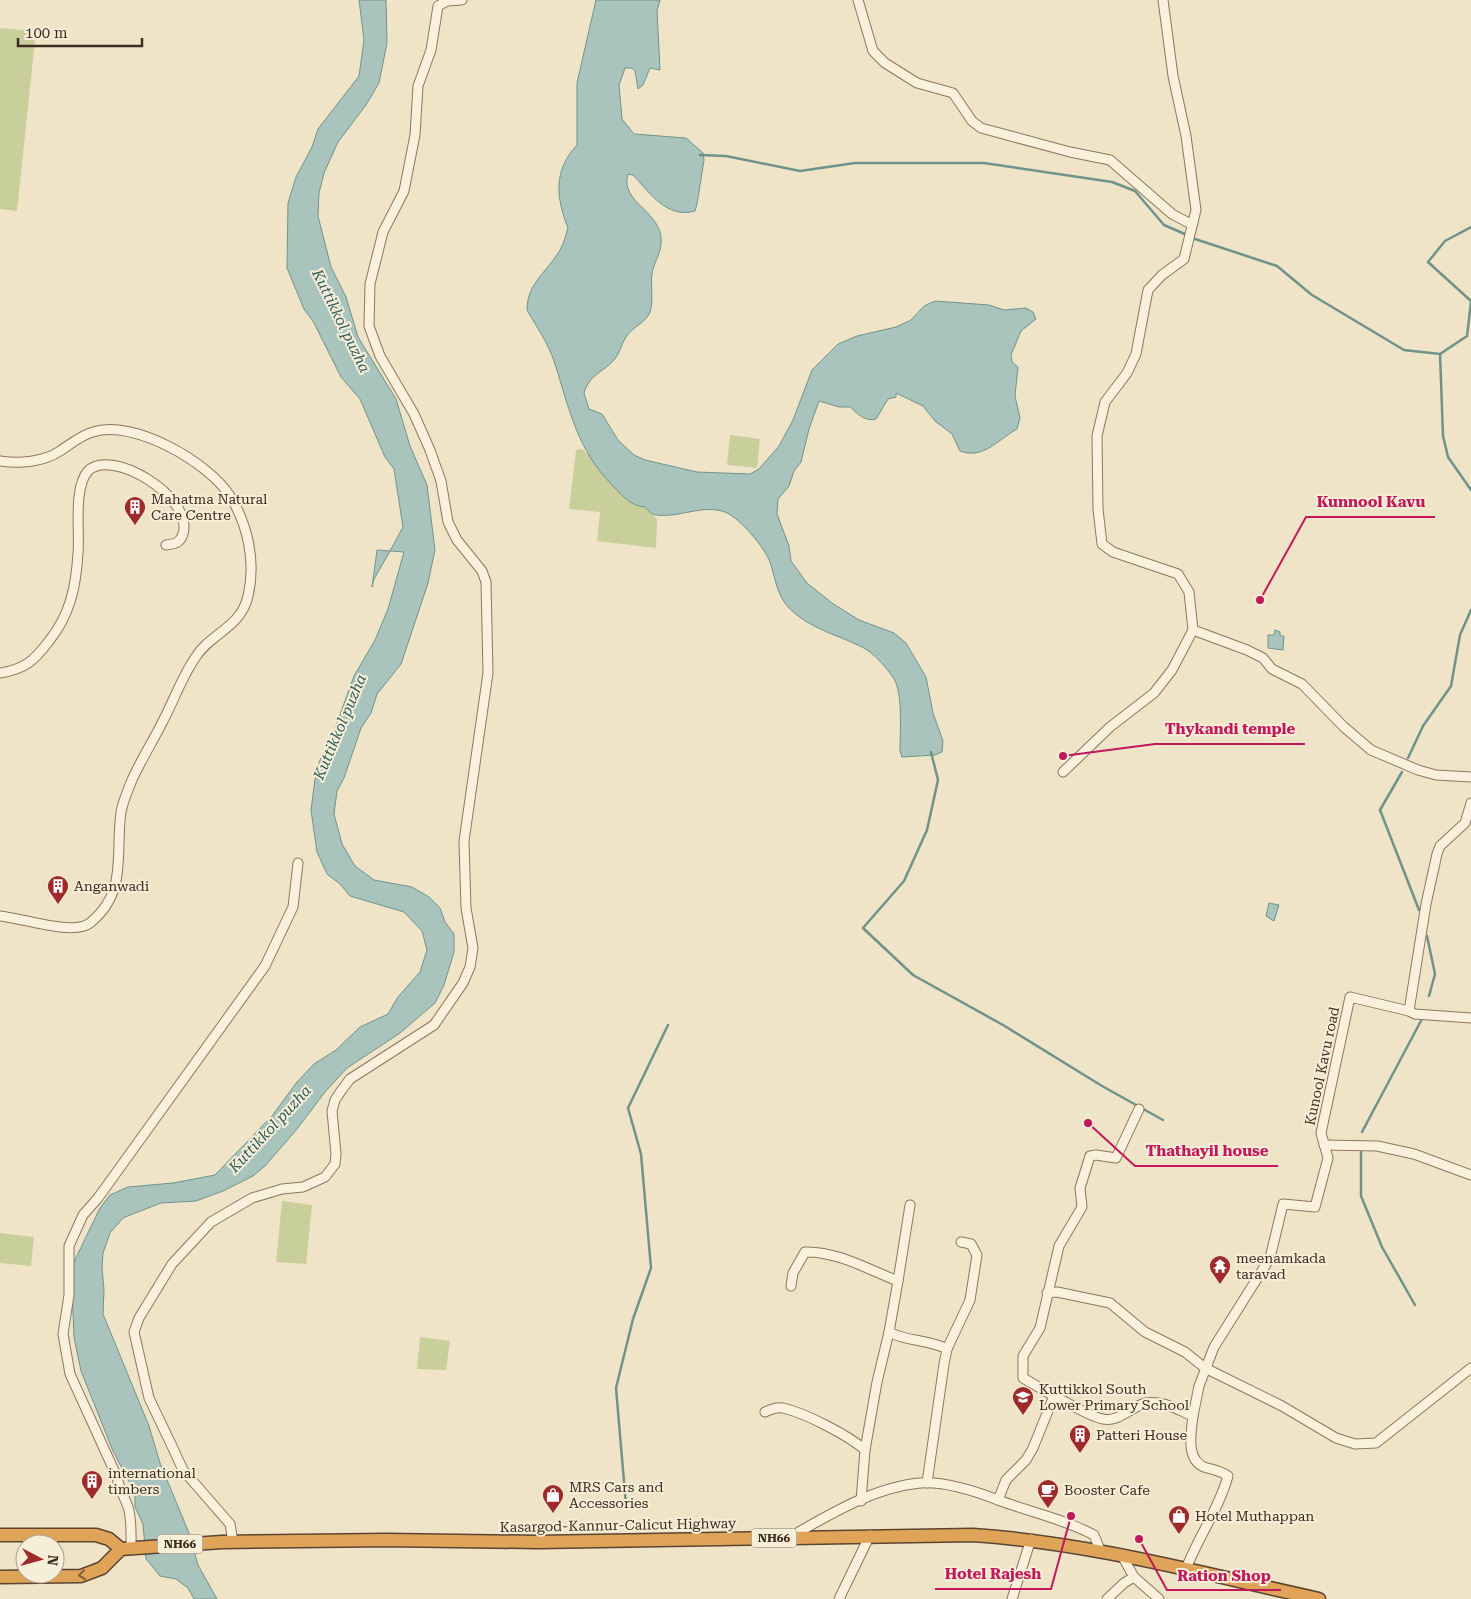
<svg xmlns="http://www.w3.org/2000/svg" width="1471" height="1599" font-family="'Roboto Serif',serif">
  <rect width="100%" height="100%" fill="#f0e4c8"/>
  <g fill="#c9cf9b">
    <polygon points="0,28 36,31 17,211 0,209"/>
    <polygon points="730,435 760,439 757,468 727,465"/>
    <polygon points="582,449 657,519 656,548 597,541 600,512 569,509 576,450"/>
    <polygon points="282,1201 312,1205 306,1264 276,1262"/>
    <polygon points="0,1233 34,1237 31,1266 0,1263"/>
    <polygon points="420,1337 450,1341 446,1370 417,1369"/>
  </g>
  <g fill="#a9c4bc" stroke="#6f938a">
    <polygon points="359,0 386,0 387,43 379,83 366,105 338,142 324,173 319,193 318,216 331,267 346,297 358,337 396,399 410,446 427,485 435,550 428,583 401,664 377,694 371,713 361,728 344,778 337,791 334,814 342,844 355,866 374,880 412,887 429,897 440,908 445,922 454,934 454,952 444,985 435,1003 400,1033 347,1068 325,1092 297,1129 265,1166 253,1176 223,1191 196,1201 161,1203 130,1215 123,1218 110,1233 103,1253 102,1268 104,1290 103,1314 149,1426 160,1463 189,1533 198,1565 217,1599 194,1599 188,1588 176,1579 160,1576 146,1559 143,1524 135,1507 135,1493 113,1451 81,1371 74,1337 71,1268 100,1208 110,1195 128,1187 173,1183 215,1175 272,1116 297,1082 314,1064 336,1050 360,1027 388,1014 398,997 420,972 427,950 422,931 404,912 350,896 340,884 327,874 317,852 311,810 315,779 320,760 330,742 354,676 375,640 388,609 404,552 390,551 374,579 372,587 377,550 390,551 403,527 394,469 385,457 360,399 341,377 313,321 304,309 287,268 288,203 296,177 312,147 318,129 359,76 364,40"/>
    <path d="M596 0H660L657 11 660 70 650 68 643 85 638 89 635 71 632 68H625L619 85 622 119 634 134 686 138 703 153 704 160 697 204 695 211C667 219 650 193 633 175L628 174C619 204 665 211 661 245 660 255 653 264 652 274 650 287 655 305 648 316 642 324 632 328 626 337 621 344 620 354 614 360 602 373 589 375 584 393L589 409 602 414 618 440 634 455 645 460 697 472 750 474 759 469 779 446 793 420 812 370 838 344 857 336 896 327 911 320 924 306 935 301 989 305 1004 310 1026 308 1033 312 1036 319 1021 331 1011 355 1012 362 1018 367 1015 396 1020 418 1017 429C999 439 983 460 960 451L952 434 935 421 923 406 896 393V397L888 399 876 419C865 422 858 414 850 407H839L819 401 809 429 801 462 794 471 789 486 778 499 777 514 789 546 791 561 807 583 832 603 859 620 894 633 906 643 926 677 933 713 943 741 942 752 935 755 902 757 900 751C900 733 903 693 894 679 888 669 873 652 862 647 836 634 810 629 789 608 777 596 775 577 770 562 765 548 740 518 725 512 703 504 679 518 657 515 651 515 649 511 645 507 631 506 624 497 614 487 576 449 570 410 554 361 548 343 536 326 527 310 527 283 548 271 560 250 564 243 566 235 568 228 556 197 553 171 577 145V83Z"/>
    <polygon points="1275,630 1280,632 1280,636 1284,636 1283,650 1268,648 1268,635 1274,635"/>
    <polygon points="1269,903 1279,905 1274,921 1266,916"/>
  </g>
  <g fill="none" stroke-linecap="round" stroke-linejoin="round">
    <g stroke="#6f938a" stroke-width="2.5">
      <polyline points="700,155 726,156 800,171 855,163 984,163 1112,182 1135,191 1164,225 1187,235"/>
      <polyline points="1471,227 1445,241 1428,262 1471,301"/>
      <polyline points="1192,238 1277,266 1312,295 1404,350 1440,354 1467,336 1471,302"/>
      <polyline points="1440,354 1443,436 1448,457 1471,490"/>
      <polyline points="931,752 938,780 927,830 904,881 863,928 913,975 1003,1025 1102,1086 1163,1120"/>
      <polyline points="1408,758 1423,726 1451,686 1460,635 1471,610"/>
      <polyline points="1402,772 1380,810 1419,910"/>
      <polyline points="1427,936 1435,974 1429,996"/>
      <polyline points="1362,1132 1423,1017"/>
      <polyline points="1361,1152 1361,1196 1382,1247 1415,1305"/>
      <polyline points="626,1505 616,1388 633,1319 651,1268 641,1154 628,1108 668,1025"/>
    </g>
    <g stroke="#8d765c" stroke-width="11">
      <g id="minor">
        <polyline points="858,0 873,51 885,63 917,83 953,93 972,121 981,128 1070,152 1110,160 1172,214 1189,223 1193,222 1196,210 1186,136 1173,76 1163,0"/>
        <polyline points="1193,222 1184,259 1162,275 1148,290 1136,354 1127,373 1105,402 1097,436 1098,509 1102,544 1113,552 1178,574 1189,592 1193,630 1247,650 1263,658 1272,669 1302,684 1344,727 1371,750 1418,770 1436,775 1471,777"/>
        <path d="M0 461C20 464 43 462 60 451 71 444 81 435 93 432 134 419 208 462 230 496 248 525 256 562 248 596 241 628 210 633 195 658 182 677 174 700 163 721 153 741 141 760 132 780 128 790 123 801 121 812 115 855 128 892 90 923 74 936 21 918 0 916"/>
        <path d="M0 673C25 669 34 661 49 641 70 615 76 587 78 553 80 532 73 488 88 471 111 447 194 497 183 534 180 543 175 544 166 545"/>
        <polyline points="1063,772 1110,727 1154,693 1172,670 1193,630"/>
        <polyline points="1409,1011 1426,904 1437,854 1440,846 1465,823 1471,803"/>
        <polyline points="1324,1145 1377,1146 1414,1154 1471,1175"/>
        <polyline points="898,1281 910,1205"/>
        <path d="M791 1286 793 1273 805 1252C837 1251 869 1270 898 1281L889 1332C907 1342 928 1339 947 1349"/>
        <polyline points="1047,1293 1057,1292 1110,1303 1145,1332 1185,1352 1205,1368 1282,1406 1336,1438 1355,1444 1376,1443 1471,1368"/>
        <polyline points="1054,1396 1023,1378 1023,1356 1040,1328 1059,1246 1082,1207 1080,1188 1090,1156 1096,1155 1116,1158 1139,1109"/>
        <path d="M765 1412C771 1409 776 1407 783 1408 805 1413 848 1435 865 1450L861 1501"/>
        <polyline points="1193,1416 1199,1386 1214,1347 1270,1258 1283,1204 1315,1207 1328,1158 1321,1133 1350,997 1409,1011 1415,1014 1471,1018"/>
        <polyline points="865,1450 877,1382 889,1332"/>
        <polyline points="927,1483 944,1364 947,1349 970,1300 977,1255 971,1244 961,1242"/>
        <path d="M790 1537C829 1515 874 1487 920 1483 945 1481 975 1491 998 1500"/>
        <polyline points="233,1542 230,1524 183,1470 171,1444 149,1398 134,1332 139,1318 172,1264 211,1222 252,1198 282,1189 303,1187 325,1177 335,1164 336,1154 332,1111 335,1100 341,1091 350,1079 434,1025 463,983 470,967 473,948 466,908 464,841 488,673 486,582 482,571 457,540 448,522 441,481 430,450 414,414 380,356 369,326 370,284 383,232 404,191 415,135 418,86 431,50 438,6 447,1 462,0"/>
        <path d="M131 1547C131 1534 132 1520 128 1507 124 1496 119 1488 117 1477L70 1374 63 1334 69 1295V1246L83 1215 98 1198 265 966 293 907 298 863"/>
        <path d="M1100 1550 1094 1535C1064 1519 1030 1512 998 1500L1006 1480 1026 1460 1033 1448 1054 1396C1069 1403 1088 1416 1103 1419 1118 1423 1132 1406 1146 1403 1163 1400 1178 1410 1193 1416 1191 1433 1185 1462 1207 1468 1215 1470 1221 1471 1228 1476 1219 1509 1198 1537 1186 1569"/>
        <polyline points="1121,1554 1134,1577 1159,1599"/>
        <polyline points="839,1599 870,1535"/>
        <polyline points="1012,1599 1031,1539"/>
        <polyline points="1107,1599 1124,1583 1134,1577"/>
      </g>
    </g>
    <g stroke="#5b4430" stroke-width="15">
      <g id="highway">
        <polyline points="0,1535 96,1535 109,1539 121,1549"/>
        <path d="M0 1577 81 1576 102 1568 121 1549 222 1542 387 1540 538 1542 973 1535C1091 1543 1204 1574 1319 1599"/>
      </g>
    </g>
    <use href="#minor" stroke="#faf1dc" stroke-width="9"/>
    <use href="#highway" stroke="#e0a458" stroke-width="12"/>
  </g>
  <defs><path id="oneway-chevron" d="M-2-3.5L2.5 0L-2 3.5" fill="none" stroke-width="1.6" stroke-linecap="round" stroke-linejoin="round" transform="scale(1.25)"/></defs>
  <use stroke="#7e5d36" href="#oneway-chevron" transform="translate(82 1575) rotate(173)"/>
  <defs>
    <g id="building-pin" transform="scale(1.125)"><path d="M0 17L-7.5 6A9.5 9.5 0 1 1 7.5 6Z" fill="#9e2a2b" stroke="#f7eed8"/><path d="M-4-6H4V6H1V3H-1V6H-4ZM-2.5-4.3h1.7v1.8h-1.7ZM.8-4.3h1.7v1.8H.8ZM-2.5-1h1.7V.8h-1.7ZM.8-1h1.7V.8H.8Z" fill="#fff"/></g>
    <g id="temple-pin" transform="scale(1.125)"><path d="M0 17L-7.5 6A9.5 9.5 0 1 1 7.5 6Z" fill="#9e2a2b" stroke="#f7eed8"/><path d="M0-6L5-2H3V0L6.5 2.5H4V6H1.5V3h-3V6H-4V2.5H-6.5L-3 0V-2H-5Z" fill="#fff"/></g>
    <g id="school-pin" transform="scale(1.125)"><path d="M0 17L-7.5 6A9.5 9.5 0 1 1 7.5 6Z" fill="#9e2a2b" stroke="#f7eed8"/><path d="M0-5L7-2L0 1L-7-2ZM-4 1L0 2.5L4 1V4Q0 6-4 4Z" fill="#fff"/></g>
    <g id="cafe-pin" transform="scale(1.125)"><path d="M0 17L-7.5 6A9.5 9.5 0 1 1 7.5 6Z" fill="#9e2a2b" stroke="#f7eed8"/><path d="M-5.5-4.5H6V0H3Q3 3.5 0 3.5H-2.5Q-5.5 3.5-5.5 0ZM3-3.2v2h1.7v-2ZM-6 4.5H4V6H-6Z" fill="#fff"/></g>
    <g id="shop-pin" transform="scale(1.125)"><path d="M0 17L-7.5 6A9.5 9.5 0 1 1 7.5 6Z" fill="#9e2a2b" stroke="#f7eed8"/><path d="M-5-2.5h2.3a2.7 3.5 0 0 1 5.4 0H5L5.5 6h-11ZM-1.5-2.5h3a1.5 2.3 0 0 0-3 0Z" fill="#fff"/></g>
  </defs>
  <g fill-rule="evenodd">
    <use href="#building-pin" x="135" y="507"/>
    <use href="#building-pin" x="58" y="886"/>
    <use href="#temple-pin" x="1220" y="1266"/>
    <use href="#school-pin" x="1023" y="1397"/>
    <use href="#building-pin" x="1080" y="1435"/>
    <use href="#building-pin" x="92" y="1481"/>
    <use href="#cafe-pin" x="1048" y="1490"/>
    <use href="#shop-pin" x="553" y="1495"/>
    <use href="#shop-pin" x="1179" y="1516"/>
  </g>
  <g text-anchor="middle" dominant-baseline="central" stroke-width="4" stroke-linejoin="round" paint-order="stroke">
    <g fill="#f7eed8" stroke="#756857" stroke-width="1">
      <rect x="751.5" y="1528.5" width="45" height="19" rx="4"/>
      <rect x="157.5" y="1534.5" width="45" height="19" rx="4"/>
    </g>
    <g font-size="12" font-weight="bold" fill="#3d2e20">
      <text x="774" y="1538">NH66</text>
      <text x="180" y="1544">NH66</text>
    </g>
    <g font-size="14" fill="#3d2e20" stroke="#f7eed8" text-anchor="start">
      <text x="151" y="499">Mahatma Natural<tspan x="151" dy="16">Care Centre</tspan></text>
      <text x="74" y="886">Anganwadi</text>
      <text x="1236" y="1258">meenamkada<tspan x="1236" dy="16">taravad</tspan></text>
      <text x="1039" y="1389">Kuttikkol South<tspan x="1039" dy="16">Lower Primary School</tspan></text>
      <text x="1096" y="1435">Patteri House</text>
      <text x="108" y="1473">international<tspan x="108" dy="16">timbers</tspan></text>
      <text x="569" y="1487">MRS Cars and<tspan x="569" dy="16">Accessories</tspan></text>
      <text x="1064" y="1490">Booster Cafe</text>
      <text x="1195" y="1516">Hotel Muthappan</text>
    </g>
    <g font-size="14" fill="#3d2e20" stroke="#f7eed8">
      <text transform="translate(1322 1066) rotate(-78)">Kunool Kavu road</text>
      <text transform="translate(618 1525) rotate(-1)">Kasargod-Kannur-Calicut Highway</text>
    </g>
    <g font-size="15" font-style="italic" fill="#2f5d5a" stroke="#f7eed8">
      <text transform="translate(341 321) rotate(64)">Kuttikkol puzha</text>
      <text transform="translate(340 727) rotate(-67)">Kuttikkol puzha</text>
      <text transform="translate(270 1129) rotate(-47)">Kuttikkol puzha</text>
    </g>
  </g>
  <path fill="none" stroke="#c2185b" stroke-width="2" d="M1260 600L1306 517H1435M1063 756L1155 744H1305M1088 1123L1135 1166H1278M1071 1516L1051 1589H935M1139 1539L1167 1590H1281"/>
  <g fill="#c2185b" stroke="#f7eed8" stroke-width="2">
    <circle cx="1260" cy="600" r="5"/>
    <circle cx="1063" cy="756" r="5"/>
    <circle cx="1088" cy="1123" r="5"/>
    <circle cx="1071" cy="1516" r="5"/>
    <circle cx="1139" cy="1539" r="5"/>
  </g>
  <g font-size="15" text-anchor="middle" font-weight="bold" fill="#c2185b" stroke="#f7eed8" stroke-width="4" stroke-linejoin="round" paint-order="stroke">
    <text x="1371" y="507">Kunnool Kavu</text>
    <text x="1230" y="734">Thykandi temple</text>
    <text x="1207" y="1156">Thathayil house</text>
    <text x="993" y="1579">Hotel Rajesh</text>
    <text x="1224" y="1581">Ration Shop</text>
  </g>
  <g transform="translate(40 1559) rotate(96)"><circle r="24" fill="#f7eed8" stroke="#ada18e"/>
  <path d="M0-4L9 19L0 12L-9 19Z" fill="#9e2a2b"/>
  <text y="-8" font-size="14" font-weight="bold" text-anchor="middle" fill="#3d2e20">N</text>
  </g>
  <path d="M18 38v8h124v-8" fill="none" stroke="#3d2e20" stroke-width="2.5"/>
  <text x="25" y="38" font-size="15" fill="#3d2e20" stroke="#f7eed8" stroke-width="4" paint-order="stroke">100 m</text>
</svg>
